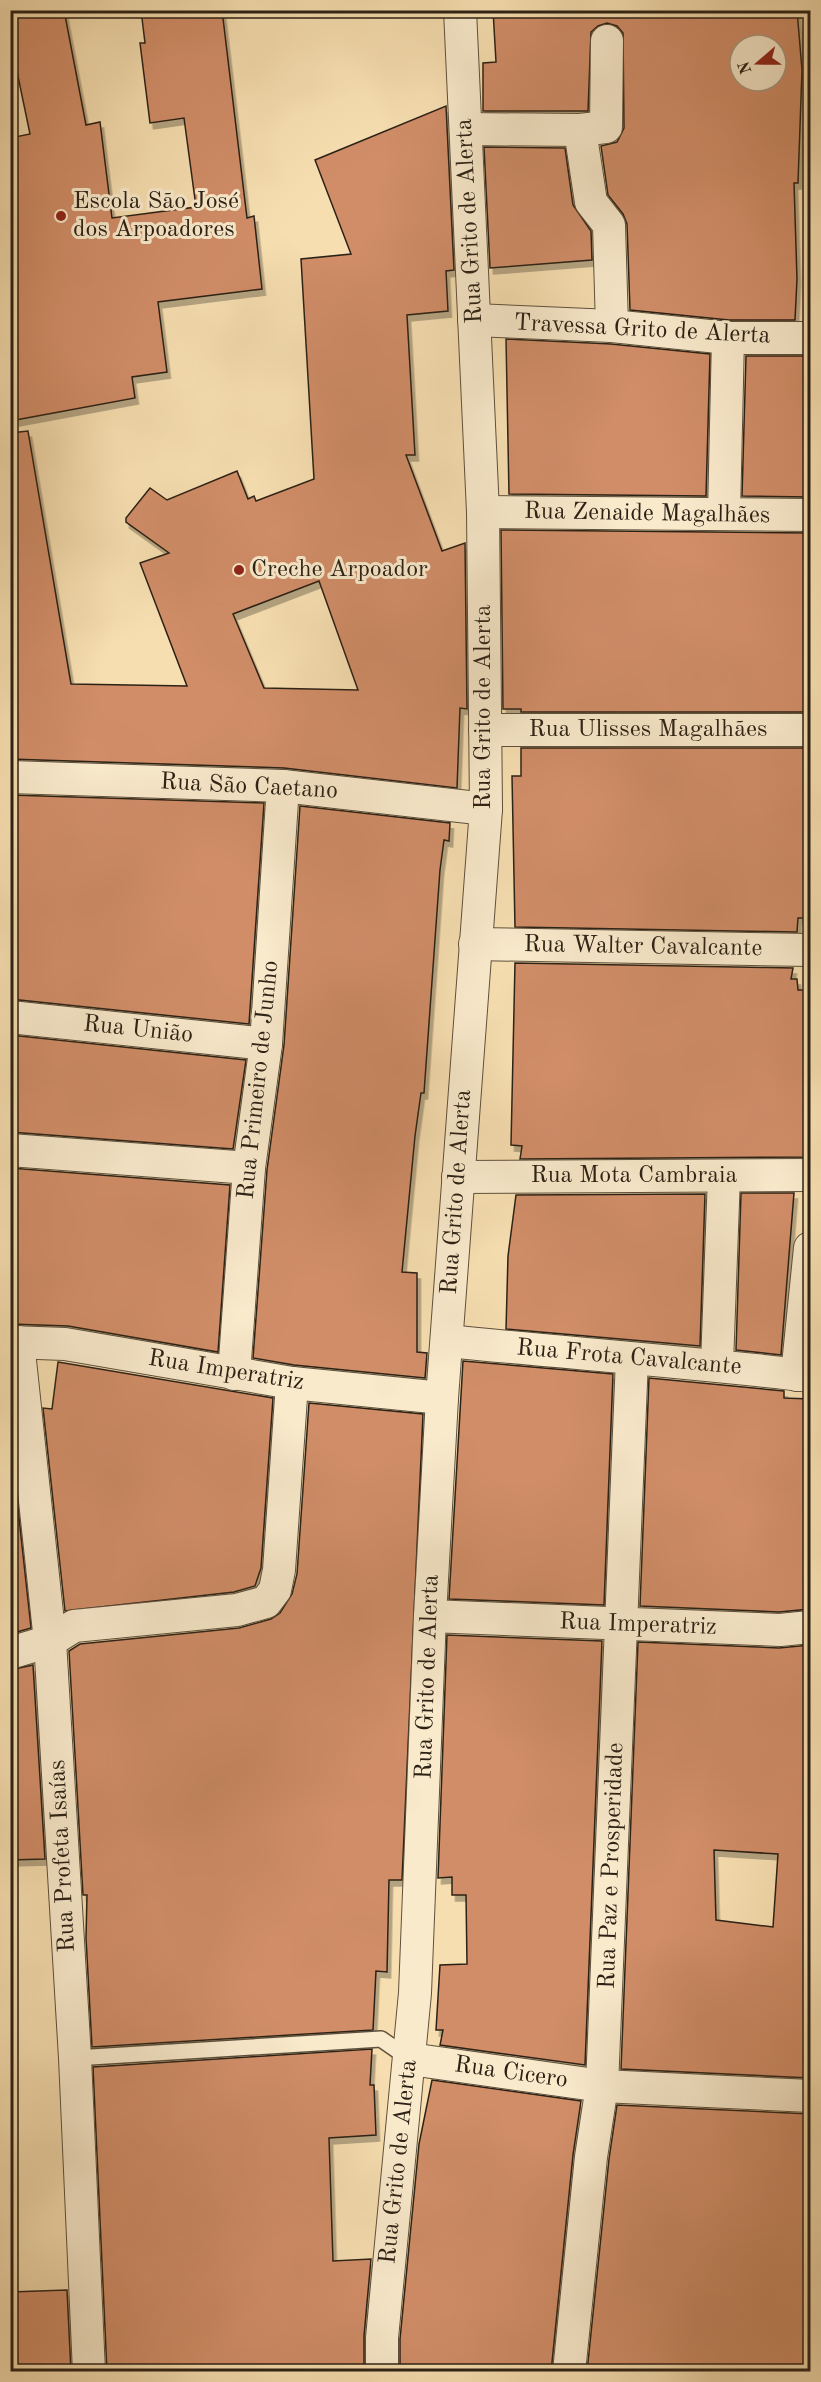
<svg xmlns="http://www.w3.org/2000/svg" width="821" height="2382" font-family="'Old Standard TT',serif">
  <defs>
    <filter id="shadow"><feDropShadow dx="3.5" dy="6" stdDeviation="0" flood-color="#0004"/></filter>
  </defs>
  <rect width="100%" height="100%" fill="#f6deb0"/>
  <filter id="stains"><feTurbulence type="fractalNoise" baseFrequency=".00333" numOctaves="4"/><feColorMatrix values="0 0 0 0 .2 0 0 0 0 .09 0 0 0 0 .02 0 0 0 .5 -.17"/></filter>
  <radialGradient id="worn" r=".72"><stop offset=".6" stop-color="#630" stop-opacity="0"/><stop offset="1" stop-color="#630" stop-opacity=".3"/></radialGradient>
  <g fill="#d08d68" stroke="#2c2115" stroke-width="1.5" fill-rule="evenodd" filter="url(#shadow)">
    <polygon points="10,10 64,10 86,125 100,122 112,218 196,207 184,118 150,123 140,43 145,43 141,10 222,10 247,218 254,216 262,289 158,302 167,372 132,377 135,398 10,421 10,138 30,134 10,38"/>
    <path d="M493 10H797L802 70 798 183H794L797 279 795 320H729L630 310 627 224 623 214 608 195 601 146 617 142 624 128 623 33 617 26 607 23 598 26 591 32 588 111H483V63L496 62ZM740 45H776V81H740Z"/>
    <path d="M446 106 454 270 446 271 448 311 407 315 415 455H406L442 551 465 543 467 709 460 708 457 788 284 768 10 759V433L28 431 71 684 187 686 140 563 169 553 126 522V518L150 488 167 500 237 471 248 499 254 496 256 501 314 479 301 259 351 254 315 160ZM319 581 358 690 264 688 233 614Z"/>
    <polygon points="484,147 565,148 573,205 591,231 592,260 490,268"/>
    <polygon points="506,339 611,344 710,354 706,496 509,494"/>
    <polygon points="746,356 810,356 810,497 742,496"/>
    <polygon points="501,530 810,533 810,712 521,712 521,709 503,709"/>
    <polygon points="521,748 810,748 810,918 798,918 797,932 515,927 512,776 521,776"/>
    <polygon points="10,795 264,803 249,1024 10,999"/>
    <polygon points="300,806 450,823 449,841 444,840 440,870 424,1093 421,1093 415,1136 402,1272 417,1273 417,1352 427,1353 425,1378 294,1365 253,1358 267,1170 284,1045"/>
    <polygon points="515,963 793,968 791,979 797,979 798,990 810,990 810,1157 520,1159 522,1146 511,1145"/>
    <polygon points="10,1035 246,1060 233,1149 10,1132"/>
    <polygon points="10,1168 230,1185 218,1352 68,1326 10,1324"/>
    <polygon points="741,1193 794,1193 781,1355 736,1350"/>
    <polygon points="705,1194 700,1346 506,1329 508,1256 516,1195"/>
    <polygon points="463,1361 613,1374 604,1605 449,1599"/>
    <polygon points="58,1362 273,1398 261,1568 255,1586 234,1592 65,1611 43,1408 52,1409"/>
    <polygon points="649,1378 784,1391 784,1398 810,1399 810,1609 779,1612 640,1606"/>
    <polygon points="309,1403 423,1414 402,1880 389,1880 387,1972 376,1971 373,2030 92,2047 86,1938 87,1895 83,1895 69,1651 80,1644 239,1628 271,1619 280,1613 292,1594 297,1574"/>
    <polygon points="10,1463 13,1463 31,1628 10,1634"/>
    <polygon points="447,1635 602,1641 585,2065 440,2045 443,2030 436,2030 440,1965 467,1964 466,1895 452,1895 452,1877 438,1878"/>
    <path d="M638 1642 779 1648 810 1645V2078L621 2069ZM714 1850 778 1854 773 1927 716 1920Z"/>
    <polygon points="33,1665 45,1859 10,1860 10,1670"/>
    <polygon points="372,2049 370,2085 374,2085 376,2135 329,2138 333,2261 371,2259 364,2336 364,2372 302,2372 302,2366 232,2372 107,2372 93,2067"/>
    <polygon points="432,2080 581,2101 573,2155 551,2372 400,2372 400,2339 419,2144"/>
    <polygon points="617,2105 810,2114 808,2372 587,2372 609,2159"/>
    <polygon points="67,2290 71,2372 10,2372 10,2292"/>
  </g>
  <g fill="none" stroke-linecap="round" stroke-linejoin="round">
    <g stroke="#5e503c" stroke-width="18">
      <polyline id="lane" points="75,2058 381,2039 410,2059"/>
    </g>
    <g stroke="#5e503c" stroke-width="34">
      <g id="street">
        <polyline points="466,129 580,130 606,127 607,41"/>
        <polyline points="580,130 591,202 609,225 612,326"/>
        <polyline points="474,320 612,326 728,338 810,338"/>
        <polyline points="483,512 810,515"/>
        <polyline points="724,514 728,338"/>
        <polyline points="485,730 810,730"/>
        <polyline points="10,777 283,786 486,809"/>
        <polyline points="475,944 810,950"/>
        <polyline points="10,1017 266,1044"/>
        <polyline points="10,1150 249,1168"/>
        <polyline points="458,1177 810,1175"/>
        <path d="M447 1341C568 1353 690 1362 810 1376"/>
        <polyline points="10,1342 65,1344 292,1383 442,1398"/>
        <polyline points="18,1342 50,1641 75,2058 89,2372"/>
        <polyline points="717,1364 724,1176"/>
        <polyline points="234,1374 249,1168 266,1044 283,786"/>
        <polyline points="797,1375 810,1248"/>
        <polyline points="430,1616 780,1630 810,1627"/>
        <polyline points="10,1653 50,1641 74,1626 237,1610 266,1602 275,1590 279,1570 292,1383"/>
        <polyline points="410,2059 602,2086 810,2096"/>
        <polyline points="382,2372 382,2338 415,1993 430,1616 442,1398 486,809 483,512 460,10"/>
        <polyline points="569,2372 591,2157 602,2086 632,1359"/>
      </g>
    </g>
    <use href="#lane" stroke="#f9eacc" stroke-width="15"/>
    <use href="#street" stroke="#f9eacc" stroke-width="32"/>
  </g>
  <g fill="#8f2418" stroke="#f9eacc" stroke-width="2">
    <circle cx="61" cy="216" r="6"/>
    <circle cx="239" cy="570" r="6"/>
  </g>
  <g text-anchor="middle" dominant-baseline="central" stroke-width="6" stroke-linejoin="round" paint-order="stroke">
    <g font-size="24" fill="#2c2115" stroke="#f9eacc" text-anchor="start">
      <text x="73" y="202">Escola São José<tspan x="73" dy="28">dos Arpoadores</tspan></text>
      <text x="251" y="570">Creche Arpoador</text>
    </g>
    <g font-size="24" fill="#2c2115" stroke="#f9eacc">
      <text transform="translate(470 221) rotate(-93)">Rua Grito de Alerta</text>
      <text transform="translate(642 330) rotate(3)">Travessa Grito de Alerta</text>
      <text transform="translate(647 514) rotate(1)">Rua Zenaide Magalhães</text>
      <text transform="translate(484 707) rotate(-90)">Rua Grito de Alerta</text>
      <text x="648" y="730">Rua Ulisses Magalhães</text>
      <text transform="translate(249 787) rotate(3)">Rua São Caetano</text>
      <text transform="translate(643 947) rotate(1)">Rua Walter Cavalcante</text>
      <text transform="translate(138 1030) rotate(6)">Rua União</text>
      <text transform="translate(259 1080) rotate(-84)">Rua Primeiro de Junho</text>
      <text x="634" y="1176">Rua Mota Cambraia</text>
      <text transform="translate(457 1192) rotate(-86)">Rua Grito de Alerta</text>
      <text transform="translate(629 1358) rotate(5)">Rua Frota Cavalcante</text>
      <text transform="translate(226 1371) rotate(9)">Rua Imperatriz</text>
      <text transform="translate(638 1625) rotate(2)">Rua Imperatriz</text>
      <text transform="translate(428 1677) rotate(-88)">Rua Grito de Alerta</text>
      <text transform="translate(63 1856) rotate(-93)">Rua Profeta Isaías</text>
      <text transform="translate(612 1866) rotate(-88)">Rua Paz e Prosperidade</text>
      <text transform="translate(511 2073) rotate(8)">Rua Cicero</text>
      <text transform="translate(399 2162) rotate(-84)">Rua Grito de Alerta</text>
    </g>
  </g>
  <rect width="821" height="2382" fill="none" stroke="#f6deb0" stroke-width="36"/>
  <rect x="12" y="12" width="797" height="2358" fill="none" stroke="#2c2115" stroke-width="3"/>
  <rect x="18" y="18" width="785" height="2346" fill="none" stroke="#2c2115" stroke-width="1.5"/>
  <g transform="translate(758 63) rotate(250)"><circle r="28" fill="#f9eacc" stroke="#a79a83" stroke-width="1.5"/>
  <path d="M0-4.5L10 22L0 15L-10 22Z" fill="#8f2418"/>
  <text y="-9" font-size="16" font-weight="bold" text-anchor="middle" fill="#2c2115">N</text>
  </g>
  <rect width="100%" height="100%" filter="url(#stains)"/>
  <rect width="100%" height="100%" fill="url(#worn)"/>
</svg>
